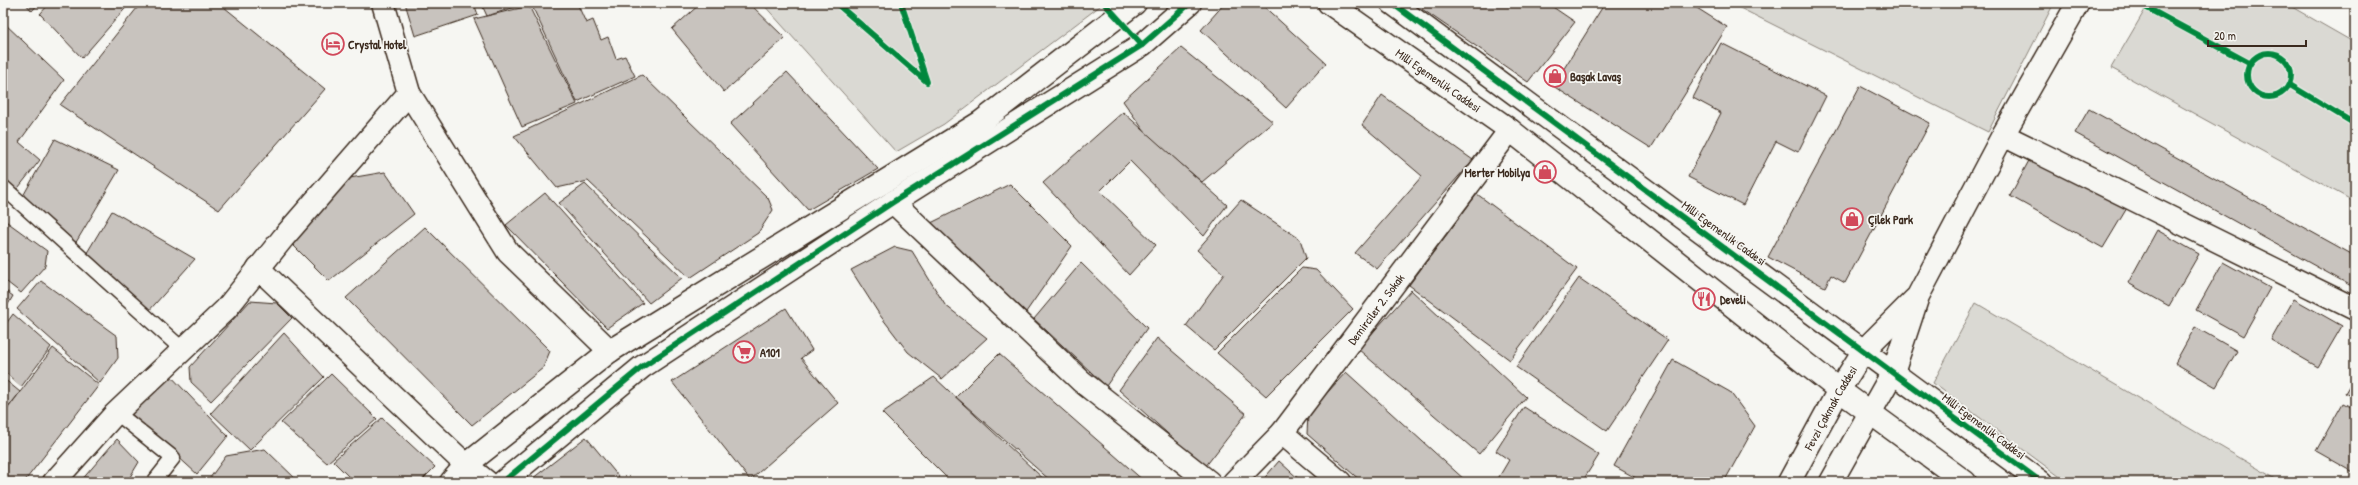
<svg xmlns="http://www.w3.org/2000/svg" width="2358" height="485" font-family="'Patrick Hand',sans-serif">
  <rect width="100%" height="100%" fill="#f6f6f2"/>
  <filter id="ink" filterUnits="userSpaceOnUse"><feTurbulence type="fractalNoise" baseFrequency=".025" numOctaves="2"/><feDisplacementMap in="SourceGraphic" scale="8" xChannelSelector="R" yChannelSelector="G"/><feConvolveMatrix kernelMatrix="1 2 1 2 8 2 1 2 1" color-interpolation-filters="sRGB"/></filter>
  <g filter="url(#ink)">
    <g fill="#dad9d3" stroke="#8a8278">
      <polygon points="762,3 1104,3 944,124 896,152"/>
      <polygon points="1730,3 2049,3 2053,5 1988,132"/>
      <polygon points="2149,3 2285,3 2355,43 2355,202 2111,68"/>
      <polygon points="1976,303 2281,482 2067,482 1933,383"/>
    </g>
    <g fill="#c8c3be" stroke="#3b2a1e">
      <polygon points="25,3 39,3 32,11"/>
      <polygon points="50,3 130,3 82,58 40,14"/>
      <polygon points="141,3 219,3 325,89 219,210 60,105"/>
      <polygon points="278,3 287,3 283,8"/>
      <polygon points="405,3 474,3 478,15 415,36"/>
      <polygon points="481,3 528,3 487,16"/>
      <polygon points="544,3 577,3 586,23 593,20 601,40 608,37 616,59 625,56 635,76 577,102 533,8"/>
      <polygon points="701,3 749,3 785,38 724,92 672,29"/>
      <polygon points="1225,3 1260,3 1326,63 1286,108 1201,30"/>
      <polygon points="1426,3 1547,3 1575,22 1528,82 1422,9"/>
      <polygon points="1605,3 1689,3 1727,27 1651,148 1553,86"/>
      <polygon points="529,6 577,104 522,127 474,19"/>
      <polygon points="3,22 64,80 19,142 40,160 15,192 3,180"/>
      <polygon points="1721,43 1826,96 1798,152 1776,141 1743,205 1688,177 1721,113 1693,98"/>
      <polygon points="1181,48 1273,122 1202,182 1147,135 1123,101"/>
      <polygon points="787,72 878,169 808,210 730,124"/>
      <polygon points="642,75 768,198 773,210 758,233 690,278 588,181 557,188 514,136"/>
      <polygon points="1860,86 1930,123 1845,283 1831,275 1825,287 1768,257"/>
      <polygon points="1382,95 1473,160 1377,269 1355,253 1422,176 1362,125"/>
      <polygon points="2089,109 2355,256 2355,288 2075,133"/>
      <polygon points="1123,112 1227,205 1204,236 1130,161 1100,191 1156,245 1129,275 1043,183"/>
      <polygon points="55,139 119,170 75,244 23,196"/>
      <polygon points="2032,155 2127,208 2103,248 2010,196"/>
      <polygon points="385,172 414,214 329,281 292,244 344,179"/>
      <polygon points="585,184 682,278 649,303 559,203"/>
      <polygon points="1010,184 1072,246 1026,312 931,223"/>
      <polygon points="545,193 643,303 607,328 506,225"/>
      <polygon points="1477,194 1577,269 1510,360 1409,285"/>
      <polygon points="1241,200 1300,239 1306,258 1214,350 1186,326 1224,274 1197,250"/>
      <polygon points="112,211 195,259 147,313 85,256"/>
      <polygon points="3,219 47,251 45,266 21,293 3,279"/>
      <polygon points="425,227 550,351 543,368 472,425 346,298"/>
      <polygon points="2157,230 2199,254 2169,306 2128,283"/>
      <polygon points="895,247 912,251 945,305 987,338 942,379 908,352 879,314 851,270"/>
      <polygon points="2223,262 2270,288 2243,336 2196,310"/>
      <polygon points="1081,263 1147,328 1106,386 1034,319"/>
      <polygon points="1302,268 1316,270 1353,309 1266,396 1217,353"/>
      <polygon points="1579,278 1668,340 1607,431 1516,367"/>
      <polygon points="41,281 117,336 118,358 100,383 17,309"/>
      <polygon points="3,289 13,296 3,313"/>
      <polygon points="1411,290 1526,397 1479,454 1358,349"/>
      <polygon points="2294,299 2342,326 2318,367 2271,340"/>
      <polygon points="250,301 277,303 292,318 211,401 191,382 190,367"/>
      <polygon points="786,308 812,350 801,358 838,403 750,480 672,382"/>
      <polygon points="13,314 51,347 21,387 3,370 3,328"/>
      <polygon points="2195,327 2237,351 2216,387 2175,363"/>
      <polygon points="284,333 324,377 250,450 211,413"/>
      <polygon points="1157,338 1246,414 1205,467 1119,390"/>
      <polygon points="53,348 99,385 24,482 3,482 3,415"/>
      <polygon points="999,354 1145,482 1052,482 956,397"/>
      <polygon points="1673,360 1730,392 1755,426 1724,482 1643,482 1614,466"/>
      <polygon points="167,372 228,436 197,474 131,414"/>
      <polygon points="1346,372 1466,481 1465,482 1362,482 1307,434 1308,414"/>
      <polygon points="331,374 377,419 327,463 281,423"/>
      <polygon points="2355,376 2355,399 2345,393"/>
      <polygon points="934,377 1047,482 951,482 882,413"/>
      <polygon points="3,378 20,392 3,414"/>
      <polygon points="2343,403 2355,409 2355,473 2316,451"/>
      <polygon points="1524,407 1599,455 1582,482 1496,482 1509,460 1496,451"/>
      <polygon points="382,418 435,467 420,482 354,482 333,461"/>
      <polygon points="586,437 623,482 528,482"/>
      <polygon points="117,439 139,462 127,482 80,482"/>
      <polygon points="265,449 299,482 207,482 226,456"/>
      <polygon points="1279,461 1302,482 1261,482"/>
    </g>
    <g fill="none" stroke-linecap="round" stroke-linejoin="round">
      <g stroke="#3b2a1e" stroke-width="17">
        <g id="lane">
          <polyline points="3,187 183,350"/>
          <polyline points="117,413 173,458 154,482"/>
        </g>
      </g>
      <g stroke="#3b2a1e" stroke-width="25">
        <g id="street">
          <polyline points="383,3 409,93 508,252 610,351"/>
          <polyline points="2003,135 2355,309"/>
          <polyline points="893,202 1081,381 1209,482"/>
          <polyline points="258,268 466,465 487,482"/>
          <polyline points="1282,433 1340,482"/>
          <polyline points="54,482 114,415 226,309 283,238 409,93"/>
          <path id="s1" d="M1234 482 1282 433 1510 130"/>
        </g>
      </g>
      <g stroke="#3b2a1e" stroke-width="25">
        <g id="secondary">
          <path id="s2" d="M1329 3 1510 130 1839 390 1965 482"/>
          <polyline points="1392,3 2041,482"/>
          <polyline points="451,482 466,465 610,351 981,122 1135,3"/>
          <polyline points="503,482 642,367 893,202 1142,45 1190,3"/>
          <path id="s3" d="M1789 482 1839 390 1864 350 1914 300"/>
          <polyline points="1831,482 1893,372 1918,296 2003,135 2078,3"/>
        </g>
      </g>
      <use href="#lane" stroke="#f6f6f2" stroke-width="14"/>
      <use href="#street" stroke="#f6f6f2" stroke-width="22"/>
      <use href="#secondary" stroke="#f6f6f2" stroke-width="22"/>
      <g stroke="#f6f6f2" stroke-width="8">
        <g id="cycleway">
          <polyline points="836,3 927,82 901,3"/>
          <polyline points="1104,3 1142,45"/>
          <polyline points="1392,3 2041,482"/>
          <polyline points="2138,3 2249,63"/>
          <circle cx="2269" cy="75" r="22"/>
          <polyline points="2290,85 2355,124"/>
          <polyline points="503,482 642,367 893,202 1142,45 1190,3"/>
        </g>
      </g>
      <use href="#cycleway" stroke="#00873e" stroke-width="6"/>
    </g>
  </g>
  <defs>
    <g id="hotel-ring" transform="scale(1.15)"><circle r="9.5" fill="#f6f6f2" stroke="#d1495b" stroke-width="1.5"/><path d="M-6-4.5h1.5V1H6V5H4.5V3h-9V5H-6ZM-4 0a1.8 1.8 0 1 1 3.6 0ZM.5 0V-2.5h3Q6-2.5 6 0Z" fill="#d1495b"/></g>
    <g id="shop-ring" transform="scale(1.15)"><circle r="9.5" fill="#f6f6f2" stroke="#d1495b" stroke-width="1.5"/><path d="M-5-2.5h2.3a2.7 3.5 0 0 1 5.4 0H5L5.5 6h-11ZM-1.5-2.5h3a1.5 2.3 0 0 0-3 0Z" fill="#d1495b"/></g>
    <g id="restaurant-ring" transform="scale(1.15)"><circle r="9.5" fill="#f6f6f2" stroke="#d1495b" stroke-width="1.5"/><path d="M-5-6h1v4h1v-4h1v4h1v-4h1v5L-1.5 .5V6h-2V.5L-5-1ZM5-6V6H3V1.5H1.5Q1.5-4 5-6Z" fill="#d1495b"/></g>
    <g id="supermarket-ring" transform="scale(1.15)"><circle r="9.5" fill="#f6f6f2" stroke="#d1495b" stroke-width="1.5"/><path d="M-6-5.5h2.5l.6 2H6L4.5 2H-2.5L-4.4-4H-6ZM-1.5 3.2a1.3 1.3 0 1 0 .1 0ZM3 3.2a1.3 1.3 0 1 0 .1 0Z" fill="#d1495b"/></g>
  </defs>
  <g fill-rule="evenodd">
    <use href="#hotel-ring" x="333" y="44"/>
    <use href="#shop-ring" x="1555" y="76"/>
    <use href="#shop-ring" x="1545" y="172"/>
    <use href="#shop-ring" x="1852" y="219"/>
    <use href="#restaurant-ring" x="1704" y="299"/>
    <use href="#supermarket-ring" x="744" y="352"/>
  </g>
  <g text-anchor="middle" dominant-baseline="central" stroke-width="3.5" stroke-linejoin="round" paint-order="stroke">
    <g font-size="12" font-weight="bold" fill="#3b2a1e" stroke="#f6f6f2" text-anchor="start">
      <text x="348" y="44">Crystal Hotel</text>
      <text x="1570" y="76">Başak Lavaş</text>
      <text x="1530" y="172" text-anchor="end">Merter Mobilya</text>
      <text x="1868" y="219">Çilek Park</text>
      <text x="1720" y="299">Develi</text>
      <text x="760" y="352">A101</text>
    </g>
    <g font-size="12" fill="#3b2a1e" stroke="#f6f6f2">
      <text stroke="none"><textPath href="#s2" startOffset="134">Milli Egemenlik Caddesi</textPath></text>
      <text transform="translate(1724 233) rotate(36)">Milli Egemenlik Caddesi</text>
      <text stroke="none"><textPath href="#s1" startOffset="224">Demirciler 2. Sokak</textPath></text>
      <text stroke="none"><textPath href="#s3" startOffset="85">Fevzi Çakmak Caddesi</textPath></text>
      <text transform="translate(1984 426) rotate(37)">Milli Egemenlik Caddesi</text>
    </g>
  </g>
  <rect width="2358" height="485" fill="none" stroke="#f6f6f2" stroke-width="16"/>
  <rect x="8" y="8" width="2342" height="469" fill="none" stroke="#3b2a1e" stroke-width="1.5" filter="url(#ink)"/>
  <path d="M2208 40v6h98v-6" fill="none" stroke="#3b2a1e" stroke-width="2"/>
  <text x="2214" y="40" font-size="12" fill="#3b2a1e" stroke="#f6f6f2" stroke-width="3" paint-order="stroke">20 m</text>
</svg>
